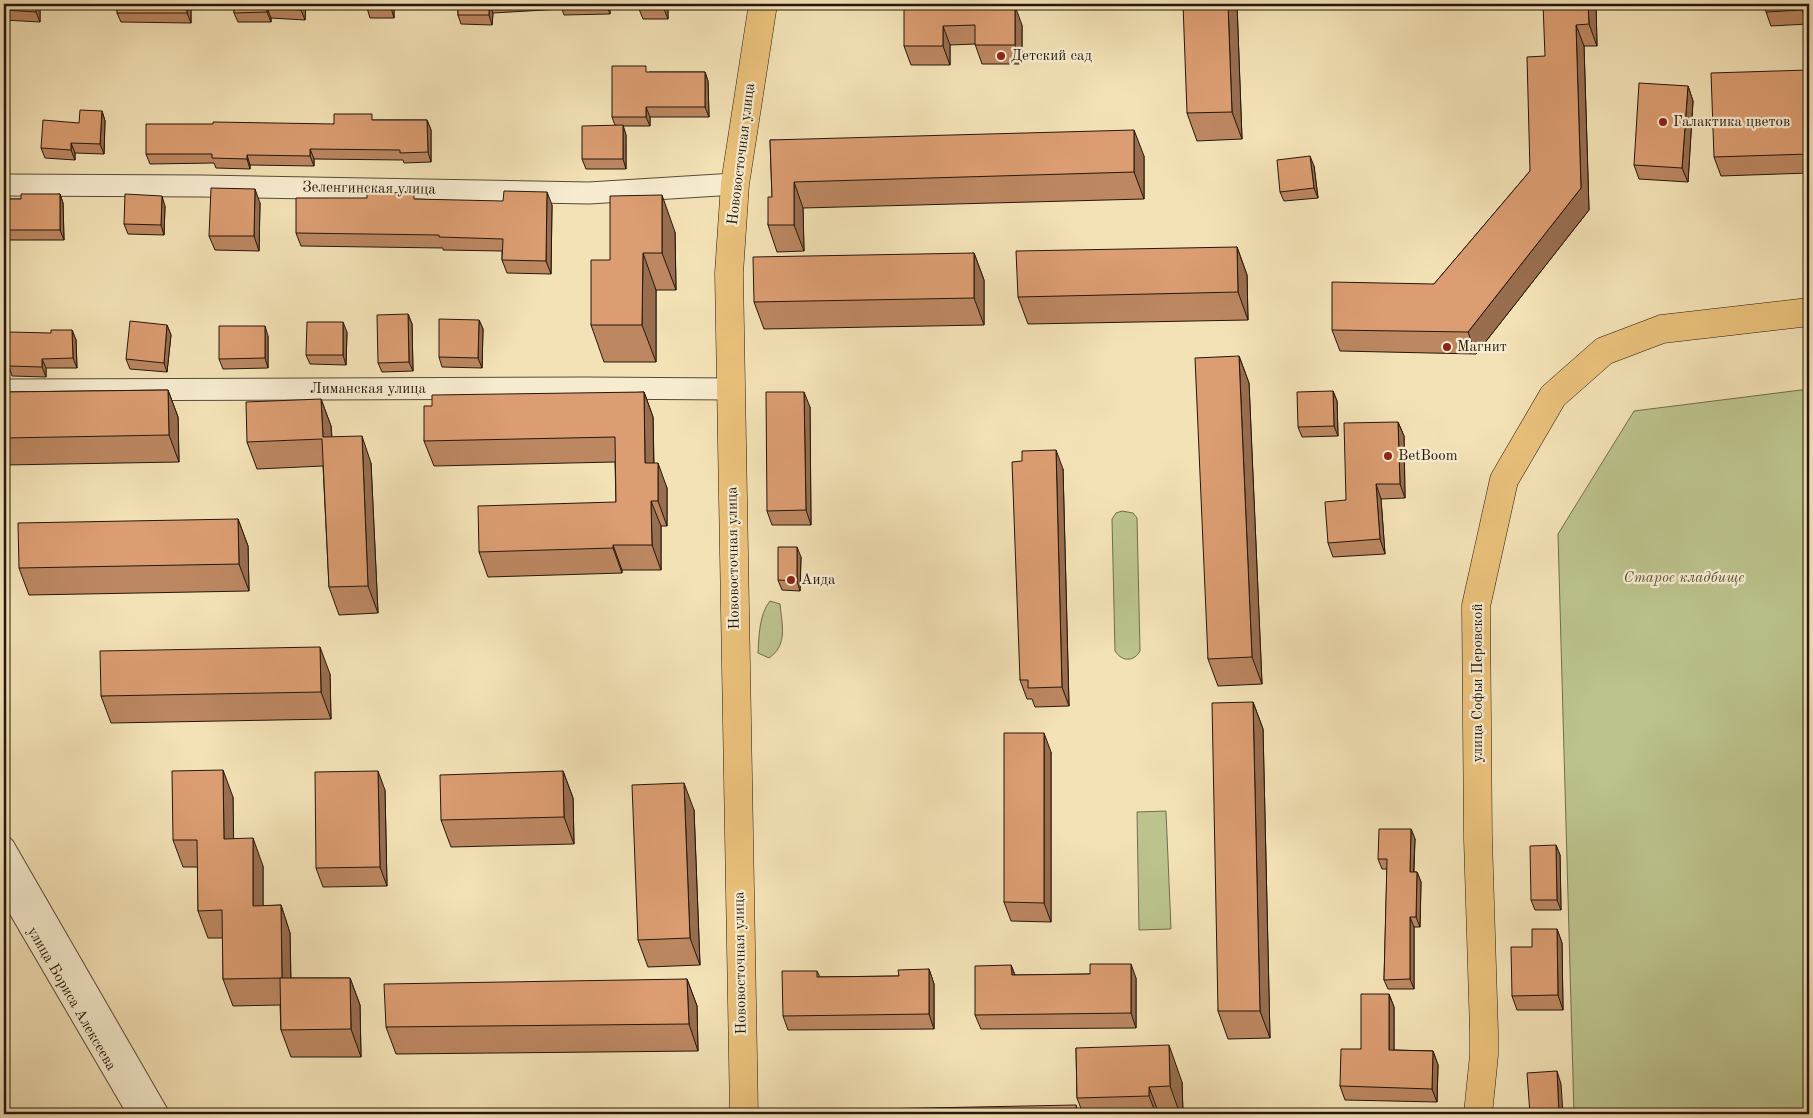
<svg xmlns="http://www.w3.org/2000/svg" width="1813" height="1118" font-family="'Old Standard TT',serif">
  <rect width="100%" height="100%" fill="#f3e2b6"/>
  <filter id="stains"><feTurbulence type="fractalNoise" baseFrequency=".004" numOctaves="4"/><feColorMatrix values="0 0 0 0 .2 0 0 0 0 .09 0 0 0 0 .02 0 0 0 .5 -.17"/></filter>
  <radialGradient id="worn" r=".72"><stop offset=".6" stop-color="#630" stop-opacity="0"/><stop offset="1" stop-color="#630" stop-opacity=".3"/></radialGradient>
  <g fill="#bcc38d" stroke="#706d4c">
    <polygon points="1809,389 1809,1114 1574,1114 1558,534 1634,411"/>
    <path d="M1122 511 1133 513 1137 518 1140 651C1134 662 1122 662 1115 651L1112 519 1116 513Z"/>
    <path d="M770 601 780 604C782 625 788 645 769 658L758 653C759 637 759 614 770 601Z"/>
    <polygon points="1166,811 1171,929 1139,930 1137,812"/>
  </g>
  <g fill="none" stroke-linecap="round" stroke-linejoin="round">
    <g stroke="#584a36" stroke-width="23">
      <g id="minor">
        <polyline points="4,185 202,186 589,193 735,184"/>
        <polyline points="4,390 586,388 731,389"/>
        <polyline points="4,847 158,1114"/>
        <polyline points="4,883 139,1114"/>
      </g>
    </g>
    <g stroke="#24170c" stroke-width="29">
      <g id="major">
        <polyline points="744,1114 729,273 735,184 763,4"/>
        <polyline points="1478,1114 1484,1055 1484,1032 1478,839 1476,606 1504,480 1553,396 1604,351 1662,329 1809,312"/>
      </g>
    </g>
    <use href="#minor" stroke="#f7ecd0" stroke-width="21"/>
    <use href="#major" stroke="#eac17b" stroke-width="28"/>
  </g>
  <g fill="#bc8761" stroke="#24170c">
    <polygon points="4,4 40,4 40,22 4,20"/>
    <polygon points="191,4 191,23 121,22 117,13"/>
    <polygon points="234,4 306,4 305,20 271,18 271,22 238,22 234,13"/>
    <polygon points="394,4 394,18 370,18 367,8"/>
    <polygon points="458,4 610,4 610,14 564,15 562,9 493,13 492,25 461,24 458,15"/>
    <polygon points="668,4 668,19 643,19 639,9"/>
    <polygon points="1237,4 1242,139 1197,141 1187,113"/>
    <polygon points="1596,4 1597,46 1584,46 1589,210 1476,354 1340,351 1332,330 1434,284 1530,171 1545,56"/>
    <polygon points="1807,4 1808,24 1771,26 1766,12"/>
    <polygon points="930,6 996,7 1022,25 1022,64 982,64 975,44 950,45 950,65 911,65 904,46"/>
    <polygon points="1809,70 1809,173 1721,176 1714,157"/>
    <polygon points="649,72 705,72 708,81 709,117 650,117 650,126 623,126 626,135 626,169 586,169 582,159 615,125 612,117"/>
    <polygon points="1688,86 1693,101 1688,182 1639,179 1634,165"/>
    <polygon points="102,111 105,121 104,154 75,153 75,160 45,158 41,148 79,123"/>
    <polygon points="375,120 427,120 431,130 431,162 404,163 403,160 314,159 314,166 250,165 250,169 216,168 214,163 150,164 146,154 334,124"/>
    <polygon points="770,140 1144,156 1144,199 803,208 804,251 777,252 768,225 772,197"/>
    <polygon points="1314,166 1318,198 1284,201 1280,192"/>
    <polygon points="60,194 63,203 64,240 4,240 4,199 21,199"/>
    <polygon points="416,199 552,205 551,274 507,273 502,260 502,251 443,250 443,248 301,246 296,233"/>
    <polygon points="260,203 259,251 215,250 209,236"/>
    <polygon points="165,206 164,235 128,234 124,224"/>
    <polygon points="675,232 676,290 656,290 656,362 604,362 591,325 610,260"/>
    <polygon points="1237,247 1247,275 1248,320 1028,324 1018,297"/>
    <polygon points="974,253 984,280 984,325 764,329 754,302"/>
    <polygon points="408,314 412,324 413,371 382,372 378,363"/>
    <polygon points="479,320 483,329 482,368 442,367 439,357"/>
    <polygon points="167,325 171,335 167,372 130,369 126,359"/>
    <polygon points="72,330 76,340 77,368 46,368 46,377 12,376 9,366"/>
    <polygon points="347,332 346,365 310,364 306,355"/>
    <polygon points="268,336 268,368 223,369 219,359"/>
    <polygon points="1239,356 1249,383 1262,684 1218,686 1208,659"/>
    <polygon points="168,390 178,417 179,462 4,465 4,392"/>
    <polygon points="1333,391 1337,401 1338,436 1302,437 1298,427"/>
    <polygon points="644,392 653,417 654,463 667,488 667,526 661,526 661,570 622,570 622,573 488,577 479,552 616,502 615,462 434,466 424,441 432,406"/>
    <polygon points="321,399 331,426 332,437 371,463 378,613 339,615 329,587 323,466 257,469 247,442"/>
    <polygon points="810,407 811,525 772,525 767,511"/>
    <polygon points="1398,422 1404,436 1405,498 1381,499 1385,554 1333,557 1328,543 1346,500"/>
    <polygon points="1063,469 1069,706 1035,707 1032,699 1027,699 1020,680"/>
    <polygon points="238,519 248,546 249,591 29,595 19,568"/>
    <polygon points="801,557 800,591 782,590 778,580"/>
    <polygon points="330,674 331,719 111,723 101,696"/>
    <polygon points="1253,702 1263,729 1270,1038 1228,1039 1218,1011"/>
    <polygon points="1051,752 1051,922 1011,921 1004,902"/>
    <polygon points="563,771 573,798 574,844 451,847 441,820"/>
    <polygon points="385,790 387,886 323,887 316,868"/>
    <polygon points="233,797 233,839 263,866 263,906 281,905 290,933 291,978 350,978 360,1005 361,1057 291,1057 281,1030 280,1005 233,1006 223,979 223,938 208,938 198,911 198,867 183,867 173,840"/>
    <polygon points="694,810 700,965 648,967 638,940"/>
    <polygon points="1411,829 1415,839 1414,872 1417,872 1421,882 1420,927 1414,927 1414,989 1388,989 1384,980 1387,869 1382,869 1378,859"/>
    <polygon points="1556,845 1560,855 1561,910 1535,910 1531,900"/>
    <polygon points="1557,929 1562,943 1563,1010 1517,1010 1512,996 1532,947"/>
    <polygon points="1011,965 1015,975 1090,974 1136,978 1136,1028 981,1029 975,1015"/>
    <polygon points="929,969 934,984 934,1029 788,1030 783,1016 817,971 820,977 899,976"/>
    <polygon points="687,979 697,1006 698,1051 396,1054 386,1027"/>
    <polygon points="1389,994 1394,1007 1394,1050 1433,1051 1438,1065 1437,1102 1345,1100 1340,1086 1361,1049"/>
    <polygon points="1076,1048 1182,1082 1183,1114 1083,1114 1077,1098"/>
  </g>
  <g fill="#996e4f" stroke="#24170c">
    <polygon points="36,4 40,4 40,22 36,12"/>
    <polygon points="187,4 191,4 191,23 187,13"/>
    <polygon points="302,4 306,4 305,20 301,10"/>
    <polygon points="391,4 394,4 394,18 391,8"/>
    <polygon points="489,4 493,13 492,25 489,15"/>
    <polygon points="606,4 610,4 610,14"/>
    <polygon points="664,4 668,4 668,19 664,9"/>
    <polygon points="989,4 996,4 996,26 989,7"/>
    <polygon points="1228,4 1237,4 1242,139 1232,112"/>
    <polygon points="1588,4 1596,4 1597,46 1589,24"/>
    <polygon points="1802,4 1807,4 1808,24 1802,10"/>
    <polygon points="1015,6 1022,25 1022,64 1015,45"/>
    <polygon points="267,8 271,18 271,22 267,12"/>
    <polygon points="1576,25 1584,46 1589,210 1476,354 1468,332 1581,188"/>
    <polygon points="943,26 950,45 950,65 943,46"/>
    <polygon points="705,72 708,81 709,117 705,107"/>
    <polygon points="1688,86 1693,101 1688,182 1682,168"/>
    <polygon points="646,107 650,117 650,126 646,117"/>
    <polygon points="102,111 105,121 104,154 100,144"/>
    <polygon points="427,120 431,130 431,162 428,152"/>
    <polygon points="623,125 626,135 626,169 623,159"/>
    <polygon points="1134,130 1144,156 1144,199 1134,172"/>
    <polygon points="71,143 75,153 75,160 71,150"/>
    <polygon points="310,149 314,159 314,166 310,156"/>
    <polygon points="247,155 250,165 250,169 247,159"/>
    <polygon points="1310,156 1314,166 1318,198 1314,188"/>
    <polygon points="794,182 803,208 804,251 794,225"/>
    <polygon points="255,189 260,203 259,251 254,236"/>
    <polygon points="547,192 552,205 551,274 546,261"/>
    <polygon points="60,194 63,203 64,240 60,230"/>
    <polygon points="662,195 675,232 676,290 662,253"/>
    <polygon points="162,196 165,206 164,235 161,225"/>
    <polygon points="1237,247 1247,275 1248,320 1238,292"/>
    <polygon points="643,253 656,290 656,362 642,325"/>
    <polygon points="974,253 984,280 984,325 974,298"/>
    <polygon points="408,314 412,324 413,371 409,362"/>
    <polygon points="479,320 483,329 482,368 478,358"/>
    <polygon points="343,322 347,332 346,365 343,355"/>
    <polygon points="167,325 171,335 167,372 164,363"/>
    <polygon points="265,326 268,336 268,368 265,358"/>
    <polygon points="72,330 76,340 77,368 73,358"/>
    <polygon points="1239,356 1249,383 1262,684 1252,657"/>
    <polygon points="42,359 46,368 46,377 42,367"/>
    <polygon points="168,390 178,417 179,462 169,435"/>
    <polygon points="1333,391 1337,401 1338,436 1334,426"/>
    <polygon points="644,392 653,417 654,488 645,463"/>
    <polygon points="804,392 810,407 811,525 806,510"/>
    <polygon points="321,399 331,426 333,465 323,437"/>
    <polygon points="1398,422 1404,436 1405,498 1400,484"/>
    <polygon points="362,436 371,463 378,613 368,586"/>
    <polygon points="1056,450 1063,469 1069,706 1062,687"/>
    <polygon points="658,463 667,488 667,526 658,501"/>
    <polygon points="1376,484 1381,499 1385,554 1380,539"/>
    <polygon points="651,501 661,526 661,570 652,545"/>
    <polygon points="238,519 248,546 249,591 239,564"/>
    <polygon points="613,545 622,570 622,573 613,548"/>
    <polygon points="797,547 801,557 800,591 797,581"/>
    <polygon points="320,647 330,674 331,719 321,692"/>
    <polygon points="1253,702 1263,729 1270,1038 1260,1011"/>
    <polygon points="1044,733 1051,752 1051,922 1044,903"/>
    <polygon points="223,770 233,797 234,866 224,839"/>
    <polygon points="378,771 385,790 387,886 380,867"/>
    <polygon points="563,771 573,798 574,844 564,817"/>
    <polygon points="684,783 694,810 700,965 690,938"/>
    <polygon points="1411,829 1415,839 1413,882 1410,872"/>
    <polygon points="253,838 263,866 263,933 253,906"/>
    <polygon points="1556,845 1560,855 1561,910 1557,900"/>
    <polygon points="1417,872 1421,882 1420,927 1416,917"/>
    <polygon points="281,905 290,933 291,1005 282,978"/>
    <polygon points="1410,917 1414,927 1414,989 1410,979"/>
    <polygon points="1557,929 1562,943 1563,1010 1558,995"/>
    <polygon points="1131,964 1136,978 1136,1028 1131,1013"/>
    <polygon points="1011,965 1017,980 1012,975"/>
    <polygon points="929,969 934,984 934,1029 929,1014"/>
    <polygon points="350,978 360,1005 361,1057 351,1029"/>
    <polygon points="687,979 697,1006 698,1051 689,1024"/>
    <polygon points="1389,994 1394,1007 1394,1064 1389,1050"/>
    <polygon points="1169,1045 1182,1082 1183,1114 1180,1114 1170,1086"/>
    <polygon points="1433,1051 1438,1065 1437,1102 1432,1089"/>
    <polygon points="1557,1071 1561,1084 1563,1114 1559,1114"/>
    <polygon points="1149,1087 1159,1114 1156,1114 1149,1096"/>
    <polygon points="1076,1105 1079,1114 1077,1114"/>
  </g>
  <g fill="#db9d71" stroke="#24170c">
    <polygon points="4,4 36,4 36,12 4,10"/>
    <rect x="117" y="4" width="70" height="9"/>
    <polygon points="234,4 302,4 301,10 267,8 267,12 234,13"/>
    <rect x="367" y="4" width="24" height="4"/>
    <rect x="458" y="4" width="31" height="11"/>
    <polygon points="560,4 606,4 560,5"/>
    <rect x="639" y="4" width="25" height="5"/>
    <polygon points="930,4 989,4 989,7 1015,6 1015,45 975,45 975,25 943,26 943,46 904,46 904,7 930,6"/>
    <polygon points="1183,4 1228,4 1232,112 1187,113"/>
    <polygon points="1543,4 1588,4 1589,24 1576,25 1581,188 1468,332 1332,330 1332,282 1434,284 1530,171 1527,57 1545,56"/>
    <polygon points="1765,4 1802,4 1802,10 1766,12"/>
    <polygon points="612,66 646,66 646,72 705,72 705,107 646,107 646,117 612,117"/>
    <polygon points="1809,70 1809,154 1714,157 1711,73"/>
    <polygon points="1639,83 1688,86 1682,168 1634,165"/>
    <polygon points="80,110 102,111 100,144 71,143 71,150 41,148 43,120 79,123"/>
    <polygon points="334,114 372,114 372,120 427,120 428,152 400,153 400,150 310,149 310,156 247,155 247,159 212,158 212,154 146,154 146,124 213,124 213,122 334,124"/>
    <polygon points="623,125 623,159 582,159 582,126"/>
    <polygon points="1134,130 1134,172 794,182 794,225 768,225 768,197 772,197 770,140"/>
    <polygon points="1310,156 1314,188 1280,192 1277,160"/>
    <polygon points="211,188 255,189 254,236 209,236"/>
    <polygon points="504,191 547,192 546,261 502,260 503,239 439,237 439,235 296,233 296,198 367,198 367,192 414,193 414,199 503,201"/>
    <polygon points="21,194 60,194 60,230 4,230 4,199 21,199"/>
    <polygon points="125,194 162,196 161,225 124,224"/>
    <polygon points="662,195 662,253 643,253 642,325 591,325 591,260 610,260 610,196"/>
    <polygon points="1237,247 1238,292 1018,297 1016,251"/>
    <polygon points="974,253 974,298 754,302 753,257"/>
    <polygon points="408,314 409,362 378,363 377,315"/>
    <polygon points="439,319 479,320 478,358 439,357"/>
    <polygon points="130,321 167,325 164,363 126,359"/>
    <polygon points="307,322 343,322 343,355 306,355"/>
    <polygon points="219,326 265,326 265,358 219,359"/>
    <polygon points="51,330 72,330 73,358 42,359 42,367 9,366 9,332 51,333"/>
    <polygon points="1239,356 1252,657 1208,659 1195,358"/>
    <polygon points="168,390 169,435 4,438 4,392"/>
    <polygon points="1333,391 1334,426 1298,427 1297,392"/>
    <polygon points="644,392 645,463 658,463 658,501 651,501 652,545 613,545 613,548 479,552 478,506 616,502 615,437 424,441 424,406 432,406 432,395"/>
    <polygon points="766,392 804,392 806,510 767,511"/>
    <polygon points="321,399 323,437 362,436 368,586 329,587 322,439 247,442 246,402"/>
    <polygon points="1398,422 1400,484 1376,484 1380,539 1328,543 1325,502 1346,500 1344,423"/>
    <polygon points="1056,450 1062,687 1028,688 1028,680 1020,680 1012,462 1022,461 1022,451"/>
    <polygon points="238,519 239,564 19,568 18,523"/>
    <polygon points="778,547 797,547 797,581 778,580"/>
    <polygon points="320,647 321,692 101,696 100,651"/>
    <polygon points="1253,702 1260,1011 1218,1011 1212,703"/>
    <polygon points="1004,733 1044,733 1044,903 1004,902"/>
    <polygon points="223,770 224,839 253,838 253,906 281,905 282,978 223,979 222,910 198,911 197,840 173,840 172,771"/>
    <polygon points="378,771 380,867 316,868 315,772"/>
    <polygon points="563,771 564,817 441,820 440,775"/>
    <polygon points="684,783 690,938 638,940 632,785"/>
    <polygon points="1379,829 1411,829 1410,872 1417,872 1416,917 1410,917 1410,979 1384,980 1387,859 1378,859"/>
    <polygon points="1556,845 1557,900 1531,900 1530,846"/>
    <polygon points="1532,929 1557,929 1558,995 1512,996 1511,947 1532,947"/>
    <polygon points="1090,964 1131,964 1131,1013 975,1015 975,966 1011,965 1012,975 1090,974"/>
    <polygon points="929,969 929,1014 783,1016 782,971 817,971 817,977 899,976 898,970"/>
    <polygon points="280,978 350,978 351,1029 281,1030"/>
    <polygon points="687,979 689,1024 386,1027 384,984"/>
    <polygon points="1361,994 1389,994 1389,1050 1433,1051 1432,1089 1340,1086 1341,1049 1361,1049"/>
    <polygon points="1169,1045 1170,1086 1149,1087 1149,1096 1077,1098 1076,1048"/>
    <polygon points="1557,1071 1559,1114 1530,1114 1527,1073"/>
    <polygon points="1076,1105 1077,1114 774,1114 774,1111"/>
  </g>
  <g fill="#8f2418" stroke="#f7ecd0" stroke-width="2">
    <circle cx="1001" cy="56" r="5"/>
    <circle cx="1663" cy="122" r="5"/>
    <circle cx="1447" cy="347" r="5"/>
    <circle cx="1388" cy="456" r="5"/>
    <circle cx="791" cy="580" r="5"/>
  </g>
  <g text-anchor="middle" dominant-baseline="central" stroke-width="4.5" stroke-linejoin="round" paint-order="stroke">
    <g font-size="15" fill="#24170c" stroke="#f7ecd0" text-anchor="start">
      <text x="1011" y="56">Детский сад</text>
      <text x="1673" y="122">Галактика цветов</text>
      <text x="1457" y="347">Магнит</text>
      <text x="1398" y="456">BetBoom</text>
      <text x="801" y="580">Аида</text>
    </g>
    <g font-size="15" fill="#24170c" stroke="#f7ecd0">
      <text transform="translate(742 154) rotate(-83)">Нововосточная улица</text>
      <text transform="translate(369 189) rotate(1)">Зеленгинская улица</text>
      <text x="368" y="389">Лиманская улица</text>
      <text transform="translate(734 558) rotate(-91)">Нововосточная улица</text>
      <text transform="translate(1478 683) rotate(-90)">улица Софьи Перовской</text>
      <text transform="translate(741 963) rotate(-91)">Нововосточная улица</text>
      <text transform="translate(71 999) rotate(60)">улица Бориса Алексеева</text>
    </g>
    <g font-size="15" font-style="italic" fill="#595339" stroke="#f7ecd0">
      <text x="1684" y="578">Старое кладбище</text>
    </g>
  </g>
  <rect width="1813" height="1118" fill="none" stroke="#f3e2b6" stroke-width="20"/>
  <rect x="5" y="5" width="1803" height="1108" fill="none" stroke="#24170c" stroke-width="2.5"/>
  <rect x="10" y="10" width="1793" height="1098" fill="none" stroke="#24170c"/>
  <rect width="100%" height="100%" filter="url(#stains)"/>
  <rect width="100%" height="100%" fill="url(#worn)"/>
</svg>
